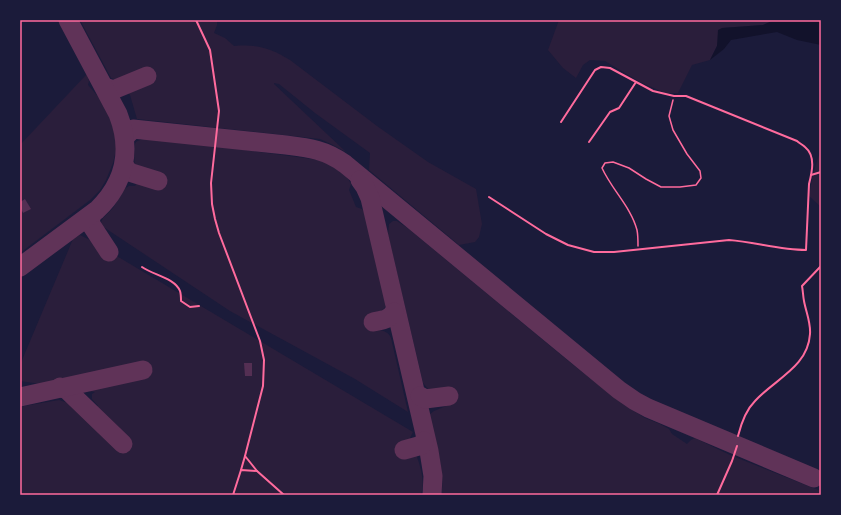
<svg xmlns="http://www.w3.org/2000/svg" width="841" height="515" font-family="Quicksand,sans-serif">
  <rect width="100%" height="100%" fill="#1b1b3a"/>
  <g fill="#2a1e3b">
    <path d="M80 20H217V25L214 33 225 38 234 46C258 44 270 48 290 60L377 126 428 162 476 189 482 224 479 237 475 242 459 245 369 170 370 153 315 113 279 84 274 83V84L346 152 331 144 320 139 137 119 130 95 120 79 116 80 111 78Z"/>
    <polygon points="559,20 774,20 763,25 722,28 717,46 710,60 692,65 678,93 665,93 640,82 605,61 590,60 583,65 576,78 563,68 548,50"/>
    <polygon points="87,74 89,81 88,85 102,101 114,126 117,146 113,163 106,180 100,190 90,200 20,253 20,207 23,213 30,209 25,199 20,202 20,145"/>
    <path d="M144 139 222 147 320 160C331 165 346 172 351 184L349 190 356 207 362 209 366 215 386 305C384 310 381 311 376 314L380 330C385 331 389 333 391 338L408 412 355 379 230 311 102 226 101 222 103 218 113 208 124 189 129 186H135L144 170C141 168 137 168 135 164 134 162 134 147 135 144 136 140 141 140 144 139Z"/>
    <polygon points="819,155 821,155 821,207 809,196 813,174"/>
    <path d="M393 221H397L409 229 571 363 623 404 645 418 660 424 669 429 672 434 687 444 691 440 695 438 730 455 821 491V495H441C446 473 435 441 430 420V414L434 411 446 406 442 388 428 389 423 383 388 235 389 224Z"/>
    <path d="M80 235 88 239 413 432 410 438C416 456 427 476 421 495H20V408L24 406 59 400 65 402 98 406 92 399V394L95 392 20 381V365L73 239Z"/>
  </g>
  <polygon fill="#12122b" points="774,20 821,20 821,45 797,40 777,32 731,40 724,49 710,60 717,46 718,30 722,28 763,25"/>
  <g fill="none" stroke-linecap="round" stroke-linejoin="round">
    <g stroke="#603358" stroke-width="19">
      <polyline points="108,88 113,90 147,76"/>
      <path d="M126 136 133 129 286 145C310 148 326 150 345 164L619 390 635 401 648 408 814 478"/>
      <polyline points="126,168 129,172 158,181"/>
      <polyline points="360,180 365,187 370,198 429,451 433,476 432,495"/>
      <polyline points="91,218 90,223 109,252"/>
      <path d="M20 267 97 210C125 183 132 150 118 114L68 20"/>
      <path d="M373 322C382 320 389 320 394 312"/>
      <polyline points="60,387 67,390 123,444"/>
      <polyline points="420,396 425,399 449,396"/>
      <polyline points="20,397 143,370"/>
      <polyline points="404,450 422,445 424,441"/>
    </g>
  </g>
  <g fill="#542f53">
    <polygon points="25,199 31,209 23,213 20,207 20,202"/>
    <polygon points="244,363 252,363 252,376 245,376"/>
  </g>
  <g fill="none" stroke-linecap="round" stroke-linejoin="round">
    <path stroke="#ff6b9d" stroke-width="1.5" d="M638 246C638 241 638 235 637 230 631 207 612 190 602 168L605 163 613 162 629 168 646 179 661 187H680L696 185 701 178 700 171 687 154 673 130 669 116 673 100"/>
    <g stroke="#ff6b9d" stroke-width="2">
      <polyline points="196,20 210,50 219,111 211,183 212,204 215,219 219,233 260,341 264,360 263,386 245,456"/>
      <polyline points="589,142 610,112 619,108 636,82"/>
      <polyline points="811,175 821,172"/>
      <path d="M489 197 546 234 568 245 594 252H614L729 240C755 242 780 250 806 250L809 184C812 172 816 156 805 147 803 145 799 143 797 141L686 96H674L653 91 610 68 601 67 595 70 561 122"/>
      <path d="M142 267C153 275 175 278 180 291 181 294 181 298 181 301L190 307 199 306"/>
      <path d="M738 436C741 424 746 410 755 401 775 379 808 367 810 334 811 323 806 312 804 301 803 296 803 291 802 286L821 266"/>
      <polyline points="241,470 245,456 257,471"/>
      <polyline points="233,495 241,470 257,471 284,495"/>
      <polyline points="717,495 732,461 737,446"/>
    </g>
  </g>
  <rect width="841" height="515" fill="none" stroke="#1b1b3a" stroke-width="42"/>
  <rect x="21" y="21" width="799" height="473" fill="none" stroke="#ff6b9d" stroke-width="1.5"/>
</svg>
